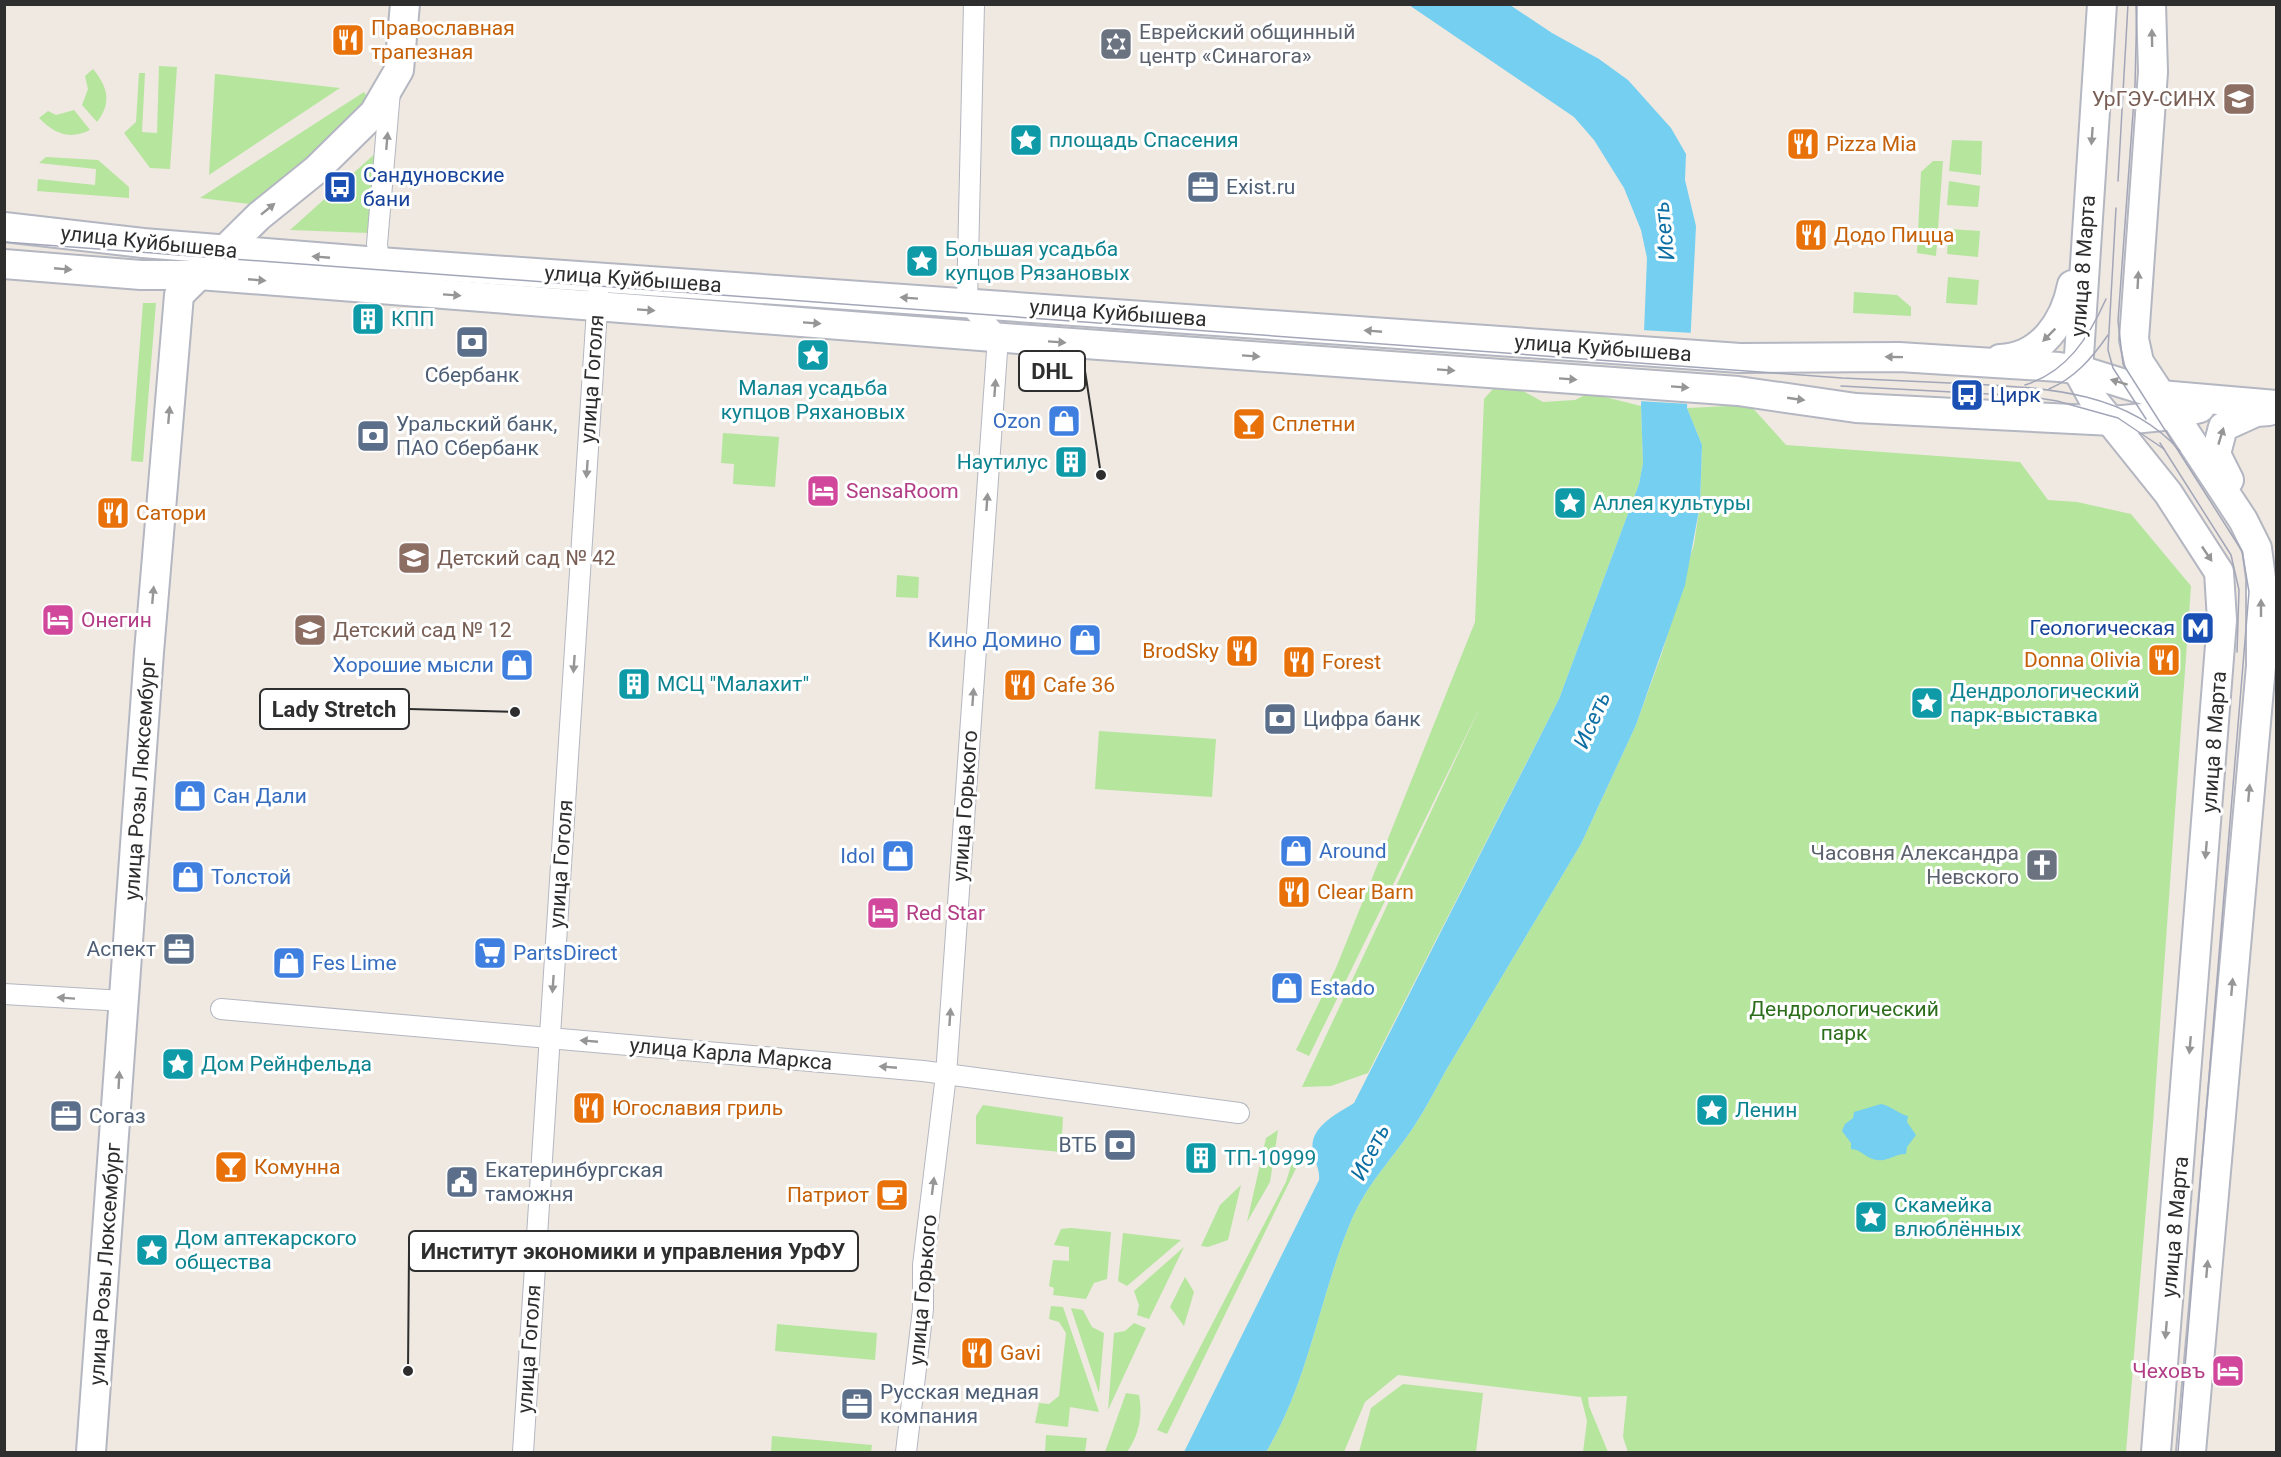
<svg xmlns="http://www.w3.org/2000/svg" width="2281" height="1457" font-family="Roboto,sans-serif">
  <rect width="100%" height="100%" fill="#efe9e1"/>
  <g fill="#b6e59e">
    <polygon points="159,66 177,67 170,169 150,168 124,133 136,122 139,73 145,73 142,132 157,133"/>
    <path d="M93 69C108 87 112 103 97 122L82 105 88 89 85 76Z"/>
    <polygon points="215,74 216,74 340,88 209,175"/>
    <polygon points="364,92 369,99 258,205 200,198"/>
    <path d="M74 110 90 130C69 140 55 134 39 118L48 111 56 115Z"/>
    <polygon points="1952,140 1982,141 1981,175 1949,171"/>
    <polygon points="378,151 369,233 290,230"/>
    <polygon points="46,157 98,160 129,187 129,198 37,191 38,179 95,185 96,169 39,163"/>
    <polygon points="1933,161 1943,161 1936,256 1917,253 1921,172"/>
    <polygon points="1949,181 1980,186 1978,207 1947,205"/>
    <polygon points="1949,229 1980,231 1978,257 1947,254"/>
    <polygon points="1948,277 1979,280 1977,305 1946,303"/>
    <polygon points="1854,292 1897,295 1911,307 1911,316 1853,313"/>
    <polygon points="143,303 156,303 143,462 131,461"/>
    <polygon points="1493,389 1523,391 1543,402 1575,400 1589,393 1641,406 1643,463 1639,484 1559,699 1368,1073 1331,1086 1302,1087 1481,705 1309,1056 1296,1050 1336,968 1475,622 1484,399"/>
    <path d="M1750 405 1786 445 2020 462 2048 500 2077 502 2131 514 2191 586 2153 1124 2126 1452H1628L1623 1437 1627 1396 1588 1397 1589 1406 1608 1452H1583L1587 1421 1581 1397 1398 1375 1365 1402 1344 1452H1266C1308 1383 1319 1300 1349 1226 1362 1193 1380 1173 1400 1146 1418 1123 1431 1098 1445 1072L1581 844 1636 725 1662 653 1694 544 1700 505 1702 445 1687 408Z"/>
    <polygon points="723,433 779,437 775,487 733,484 734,464 721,463"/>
    <polygon points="897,575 919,577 918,598 896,597"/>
    <polygon points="1099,731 1216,739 1212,797 1095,789"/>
    <polygon points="983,1105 1063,1117 1061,1152 976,1144 976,1116"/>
    <polygon points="1278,1130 1270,1182 1247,1222 1266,1138"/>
    <polygon points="1295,1152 1301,1158 1167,1434 1157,1430 1286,1182"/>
    <polygon points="1241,1185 1228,1240 1208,1247 1201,1246 1220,1205"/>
    <polygon points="1071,1228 1111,1232 1107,1279 1094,1283 1086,1299 1053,1295 1054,1288 1049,1286 1053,1260 1069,1261 1069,1247 1054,1245 1061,1229"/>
    <polygon points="1123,1233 1181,1240 1127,1286 1118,1281"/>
    <polygon points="1184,1247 1149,1319 1137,1315 1139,1305 1134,1291"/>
    <polygon points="1185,1277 1194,1292 1184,1326 1170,1307"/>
    <polygon points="1051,1306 1063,1307 1099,1412 1070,1407 1068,1427 1035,1423 1039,1403 1049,1404 1059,1396 1066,1333 1059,1322 1049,1319"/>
    <polygon points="1071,1308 1083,1310 1092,1327 1104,1333 1099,1393"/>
    <polygon points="1134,1323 1146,1328 1108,1410 1114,1333 1125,1331"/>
    <polygon points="777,1324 877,1333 875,1360 775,1351"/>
    <polygon points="1403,1384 1483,1393 1476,1452 1359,1452 1371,1408"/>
    <path d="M1126 1393 1139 1395C1143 1415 1139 1435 1127 1452H1105Z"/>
    <polygon points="1046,1435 1087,1438 1085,1452 1045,1452"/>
    <polygon points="772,1436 872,1445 871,1452 771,1452"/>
  </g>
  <g fill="#75cff0">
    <path d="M1409 5H1510L1552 33 1599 59 1628 80 1671 128 1686 154 1685 180 1696 226 1687 408 1702 445 1700 505 1685 585 1636 725 1581 844 1445 1072C1431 1098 1418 1123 1400 1146 1380 1173 1362 1193 1349 1226 1319 1300 1308 1383 1266 1452H1184L1319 1180C1320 1169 1315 1163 1313 1152 1308 1127 1337 1114 1354 1103L1559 699 1639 484 1643 463 1641 406 1647 258 1641 230 1624 188 1594 140 1574 117Z"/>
    <path d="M1881 1104C1892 1106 1898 1114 1908 1116L1907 1122 1916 1135 1907 1147 1906 1154C1896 1153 1888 1162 1877 1160 1866 1159 1861 1149 1851 1149V1143L1842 1131 1845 1124 1853 1118 1854 1112Z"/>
  </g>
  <polygon fill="#efe9e1" points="1641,330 1693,333 1690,404 1638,401"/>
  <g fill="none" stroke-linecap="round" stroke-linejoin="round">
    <g stroke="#b4b7c1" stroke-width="22">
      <g id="minor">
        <polyline points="379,262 377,244 390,91"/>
        <polyline points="4,994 124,1001"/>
        <polyline points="221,1009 923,1071 1239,1113"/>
        <polyline points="523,1452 598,294"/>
        <polyline points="906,1452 923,1309 923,1265 946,1075 998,337 967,302 974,4"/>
      </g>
    </g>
    <g stroke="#b4b7c1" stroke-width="32">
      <g id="secondary">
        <polyline points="2102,4 2078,371 2095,402 2168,493 2219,572 2222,620 2156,1452"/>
        <polyline points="2151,4 2153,72 2134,339 2139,362 2243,520 2257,548 2261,578 2261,666 2191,1452"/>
        <polyline points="4,227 143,243 379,262 1740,358 1899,357 2059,367 2080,370 2160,395 2276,405"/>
        <polyline points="4,264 141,275 199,275 1044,341 1738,391 1856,408 2113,421 2173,415 2200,408"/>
        <path d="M2000 359C2041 358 2065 321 2072 285"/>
        <polyline points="2229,480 2216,454 2223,427 2256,412 2269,411"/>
        <polyline points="91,1452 149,652 179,295 259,216 316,170 374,113 399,70 405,4"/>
      </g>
    </g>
    <use href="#minor" stroke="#fff" stroke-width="20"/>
    <use href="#secondary" stroke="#fff" stroke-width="28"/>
    <g stroke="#a3a6b8" stroke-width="1.5">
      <polyline points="2137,4 2135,85 2118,321 2123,364 2242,551 2249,592 2178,1452"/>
      <polyline points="2118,181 2128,4"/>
      <polyline points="2116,208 2108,350 2113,368 2146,419"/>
      <path d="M4 242 1842 378C1885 380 1928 382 1971 384 2046 388 2127 391 2180 451"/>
      <path d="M2025 385C2067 372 2089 337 2106 299"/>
      <polyline points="1841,386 2026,396 2057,401 2118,418 2164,449"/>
      <path d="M2049 389C2075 378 2092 358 2108 335"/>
      <polyline points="2160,443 2231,555 2239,590 2237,652"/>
    </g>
  </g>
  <defs><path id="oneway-solid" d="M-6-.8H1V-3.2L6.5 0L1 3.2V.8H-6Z" transform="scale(1.5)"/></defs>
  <g fill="#969696">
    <use href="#oneway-solid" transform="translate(2152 38) rotate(-91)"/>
    <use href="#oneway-solid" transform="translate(2092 136) rotate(94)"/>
    <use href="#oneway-solid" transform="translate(387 141) rotate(-85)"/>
    <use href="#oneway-solid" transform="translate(268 209) rotate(-39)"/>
    <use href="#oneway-solid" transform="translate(321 257) rotate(-175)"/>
    <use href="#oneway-solid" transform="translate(63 269) rotate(5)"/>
    <use href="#oneway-solid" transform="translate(257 280) rotate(5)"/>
    <use href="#oneway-solid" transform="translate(2138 280) rotate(-87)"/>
    <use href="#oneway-solid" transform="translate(452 295) rotate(4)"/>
    <use href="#oneway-solid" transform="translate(909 298) rotate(-176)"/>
    <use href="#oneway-solid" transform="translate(646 310) rotate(4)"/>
    <use href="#oneway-solid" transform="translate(812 323) rotate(4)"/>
    <use href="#oneway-solid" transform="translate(1373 331) rotate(-175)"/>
    <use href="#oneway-solid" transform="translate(2049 335) rotate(135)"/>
    <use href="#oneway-solid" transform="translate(1057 342) rotate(4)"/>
    <use href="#oneway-solid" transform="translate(1251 356) rotate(4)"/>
    <use href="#oneway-solid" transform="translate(1894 357) rotate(-179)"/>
    <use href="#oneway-solid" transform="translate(1446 370) rotate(4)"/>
    <use href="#oneway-solid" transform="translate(1568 379) rotate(4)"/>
    <use href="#oneway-solid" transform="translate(2119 382) rotate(-163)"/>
    <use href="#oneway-solid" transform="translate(1680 387) rotate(4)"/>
    <use href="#oneway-solid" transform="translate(995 388) rotate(-86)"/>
    <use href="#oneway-solid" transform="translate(1796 399) rotate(8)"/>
    <use href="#oneway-solid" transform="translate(169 415) rotate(-85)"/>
    <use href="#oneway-solid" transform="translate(2221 436) rotate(-73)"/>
    <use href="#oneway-solid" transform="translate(587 469) rotate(94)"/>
    <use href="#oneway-solid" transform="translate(987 502) rotate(-86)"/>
    <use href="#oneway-solid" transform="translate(2207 554) rotate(56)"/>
    <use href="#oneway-solid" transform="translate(153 595) rotate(-85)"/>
    <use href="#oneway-solid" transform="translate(2261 608) rotate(-90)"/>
    <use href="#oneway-solid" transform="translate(574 664) rotate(94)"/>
    <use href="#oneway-solid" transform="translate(973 697) rotate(-86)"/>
    <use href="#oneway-solid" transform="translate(2249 793) rotate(-85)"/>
    <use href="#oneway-solid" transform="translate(2206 850) rotate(95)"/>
    <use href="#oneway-solid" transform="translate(553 984) rotate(94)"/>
    <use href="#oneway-solid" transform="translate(2232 987) rotate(-85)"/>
    <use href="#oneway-solid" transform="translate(66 998) rotate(-176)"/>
    <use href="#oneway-solid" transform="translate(950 1017) rotate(-86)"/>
    <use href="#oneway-solid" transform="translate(589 1041) rotate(-175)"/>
    <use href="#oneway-solid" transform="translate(2190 1045) rotate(95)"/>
    <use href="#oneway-solid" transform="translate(888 1067) rotate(-175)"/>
    <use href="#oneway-solid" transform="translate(119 1080) rotate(-87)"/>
    <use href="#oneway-solid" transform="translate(933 1186) rotate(-83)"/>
    <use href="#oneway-solid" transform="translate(2207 1269) rotate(-85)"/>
    <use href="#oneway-solid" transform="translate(2166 1330) rotate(95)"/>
  </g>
  <defs>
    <g id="restaurant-square" transform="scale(1.725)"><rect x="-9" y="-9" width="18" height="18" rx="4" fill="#e8710a" stroke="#fff"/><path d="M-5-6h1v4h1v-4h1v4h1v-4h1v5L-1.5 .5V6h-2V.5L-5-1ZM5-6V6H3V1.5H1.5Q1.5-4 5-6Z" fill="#fff"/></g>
    <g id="synagogue-square" transform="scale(1.725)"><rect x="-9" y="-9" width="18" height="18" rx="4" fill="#6b7280" stroke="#fff"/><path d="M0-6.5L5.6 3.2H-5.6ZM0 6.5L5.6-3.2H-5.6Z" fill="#fff"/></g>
    <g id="university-square" transform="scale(1.725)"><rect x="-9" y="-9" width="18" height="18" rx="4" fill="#8d6e63" stroke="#fff"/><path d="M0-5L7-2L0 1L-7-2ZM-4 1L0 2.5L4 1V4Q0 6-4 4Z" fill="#fff"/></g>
    <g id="sight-square" transform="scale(1.725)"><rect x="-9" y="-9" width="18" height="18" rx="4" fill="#0f9aa8" stroke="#fff"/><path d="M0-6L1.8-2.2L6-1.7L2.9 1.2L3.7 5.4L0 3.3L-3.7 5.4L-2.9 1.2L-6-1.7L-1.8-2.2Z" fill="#fff"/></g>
    <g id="bus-square" transform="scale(1.725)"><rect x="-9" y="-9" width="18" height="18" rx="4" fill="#1a4fb4" stroke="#fff"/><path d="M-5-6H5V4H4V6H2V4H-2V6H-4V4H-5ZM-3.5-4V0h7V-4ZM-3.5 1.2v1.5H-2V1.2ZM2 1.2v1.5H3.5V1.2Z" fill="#fff"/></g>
    <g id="office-square" transform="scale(1.725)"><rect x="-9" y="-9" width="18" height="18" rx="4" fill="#5c6f8a" stroke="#fff"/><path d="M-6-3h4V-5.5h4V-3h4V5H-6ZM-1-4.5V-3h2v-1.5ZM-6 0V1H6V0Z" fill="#fff"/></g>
    <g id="building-square" transform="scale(1.725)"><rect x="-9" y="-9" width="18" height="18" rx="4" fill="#0f9aa8" stroke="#fff"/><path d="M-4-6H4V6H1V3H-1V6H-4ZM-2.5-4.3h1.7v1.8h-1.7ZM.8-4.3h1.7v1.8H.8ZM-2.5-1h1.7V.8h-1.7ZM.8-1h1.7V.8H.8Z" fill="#fff"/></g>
    <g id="bank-square" transform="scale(1.725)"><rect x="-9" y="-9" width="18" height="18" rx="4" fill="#5c6f8a" stroke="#fff"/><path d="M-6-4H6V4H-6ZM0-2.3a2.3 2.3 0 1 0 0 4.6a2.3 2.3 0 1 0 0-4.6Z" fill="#fff"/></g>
    <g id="shop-square" transform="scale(1.725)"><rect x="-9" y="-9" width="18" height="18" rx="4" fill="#3f7fe0" stroke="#fff"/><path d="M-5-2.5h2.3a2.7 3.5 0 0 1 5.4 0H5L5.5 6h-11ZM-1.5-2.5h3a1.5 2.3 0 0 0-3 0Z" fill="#fff"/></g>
    <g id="bar-square" transform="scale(1.725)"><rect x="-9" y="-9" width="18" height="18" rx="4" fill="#e8710a" stroke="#fff"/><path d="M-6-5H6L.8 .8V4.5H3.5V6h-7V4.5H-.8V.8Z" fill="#fff"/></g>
    <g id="hotel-square" transform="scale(1.725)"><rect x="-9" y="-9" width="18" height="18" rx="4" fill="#d1479c" stroke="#fff"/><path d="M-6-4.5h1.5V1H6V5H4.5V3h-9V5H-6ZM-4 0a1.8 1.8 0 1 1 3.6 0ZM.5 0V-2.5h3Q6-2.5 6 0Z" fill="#fff"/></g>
    <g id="school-square" transform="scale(1.725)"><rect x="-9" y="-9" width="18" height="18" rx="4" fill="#8d6e63" stroke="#fff"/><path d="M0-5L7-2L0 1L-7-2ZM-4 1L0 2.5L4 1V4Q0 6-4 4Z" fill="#fff"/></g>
    <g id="metro-square" transform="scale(1.725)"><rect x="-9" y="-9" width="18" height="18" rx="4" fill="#1a4fb4" stroke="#fff"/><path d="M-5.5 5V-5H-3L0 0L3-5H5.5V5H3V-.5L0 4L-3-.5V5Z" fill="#fff"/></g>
    <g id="church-square" transform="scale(1.725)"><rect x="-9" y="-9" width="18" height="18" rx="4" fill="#6b7280" stroke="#fff"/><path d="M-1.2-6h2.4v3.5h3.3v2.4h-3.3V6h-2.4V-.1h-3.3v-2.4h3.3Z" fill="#fff"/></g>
    <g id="supermarket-square" transform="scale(1.725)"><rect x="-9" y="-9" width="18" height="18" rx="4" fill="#3f7fe0" stroke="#fff"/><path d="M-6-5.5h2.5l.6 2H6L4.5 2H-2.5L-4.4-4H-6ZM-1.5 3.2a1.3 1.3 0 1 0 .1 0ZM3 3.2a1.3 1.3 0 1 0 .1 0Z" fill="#fff"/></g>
    <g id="civic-square" transform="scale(1.725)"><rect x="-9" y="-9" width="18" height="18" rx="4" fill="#5c6f8a" stroke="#fff"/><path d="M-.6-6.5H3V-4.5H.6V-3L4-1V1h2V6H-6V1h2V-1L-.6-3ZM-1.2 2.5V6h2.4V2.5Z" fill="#fff"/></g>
    <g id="cafe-square" transform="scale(1.725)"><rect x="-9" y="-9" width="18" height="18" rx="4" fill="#e8710a" stroke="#fff"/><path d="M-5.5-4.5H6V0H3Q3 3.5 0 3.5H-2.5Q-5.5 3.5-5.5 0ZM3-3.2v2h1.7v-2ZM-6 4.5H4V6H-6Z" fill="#fff"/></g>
  </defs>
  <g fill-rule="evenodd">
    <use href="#restaurant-square" x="348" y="40"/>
    <use href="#synagogue-square" x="1116" y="44"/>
    <use href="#university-square" x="2239" y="99"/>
    <use href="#sight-square" x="1026" y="140"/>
    <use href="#restaurant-square" x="1803" y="144"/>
    <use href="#bus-square" x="340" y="187"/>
    <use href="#office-square" x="1203" y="187"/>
    <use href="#restaurant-square" x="1811" y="235"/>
    <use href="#sight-square" x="922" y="261"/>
    <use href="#building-square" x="368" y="319"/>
    <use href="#bank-square" x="472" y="342"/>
    <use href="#sight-square" x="813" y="355"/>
    <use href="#bus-square" x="1967" y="395"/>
    <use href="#shop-square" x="1064" y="421"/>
    <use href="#bar-square" x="1249" y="424"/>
    <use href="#bank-square" x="373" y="436"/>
    <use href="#building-square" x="1071" y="462"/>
    <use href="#hotel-square" x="823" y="491"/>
    <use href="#sight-square" x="1570" y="503"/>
    <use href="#restaurant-square" x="113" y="513"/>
    <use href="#school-square" x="414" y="558"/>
    <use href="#hotel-square" x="58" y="620"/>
    <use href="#metro-square" x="2198" y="628"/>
    <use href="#school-square" x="310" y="630"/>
    <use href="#shop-square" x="1085" y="640"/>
    <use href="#restaurant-square" x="1242" y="651"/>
    <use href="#restaurant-square" x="2164" y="660"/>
    <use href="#restaurant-square" x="1299" y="662"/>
    <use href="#shop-square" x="517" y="665"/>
    <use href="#building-square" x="634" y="684"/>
    <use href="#restaurant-square" x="1020" y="685"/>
    <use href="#sight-square" x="1927" y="703"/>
    <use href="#bank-square" x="1280" y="719"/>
    <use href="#shop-square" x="190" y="796"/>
    <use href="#shop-square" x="1296" y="851"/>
    <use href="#shop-square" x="898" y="856"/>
    <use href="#church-square" x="2042" y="865"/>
    <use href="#shop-square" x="188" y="877"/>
    <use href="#restaurant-square" x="1294" y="892"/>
    <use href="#hotel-square" x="883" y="913"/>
    <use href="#office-square" x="179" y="949"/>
    <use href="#supermarket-square" x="490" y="953"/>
    <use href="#shop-square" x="289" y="963"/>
    <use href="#shop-square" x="1287" y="988"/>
    <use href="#sight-square" x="178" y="1064"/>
    <use href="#restaurant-square" x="589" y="1108"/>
    <use href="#sight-square" x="1712" y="1110"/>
    <use href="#office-square" x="66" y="1116"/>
    <use href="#bank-square" x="1120" y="1145"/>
    <use href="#building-square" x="1201" y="1158"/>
    <use href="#bar-square" x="231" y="1167"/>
    <use href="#civic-square" x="462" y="1182"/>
    <use href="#cafe-square" x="892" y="1195"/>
    <use href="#sight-square" x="1871" y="1217"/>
    <use href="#sight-square" x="152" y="1250"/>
    <use href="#restaurant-square" x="977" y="1353"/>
    <use href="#hotel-square" x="2228" y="1371"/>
    <use href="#office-square" x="857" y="1404"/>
  </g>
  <g text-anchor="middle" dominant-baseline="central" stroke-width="6" stroke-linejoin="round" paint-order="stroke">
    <g font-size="21" fill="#c56008" stroke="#fff" text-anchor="start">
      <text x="371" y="28">Православная<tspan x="371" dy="24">трапезная</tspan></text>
      <text x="1826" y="144">Pizza Mia</text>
      <text x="1834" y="235">Додо Пицца</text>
      <text x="1272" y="424">Сплетни</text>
      <text x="136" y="513">Сатори</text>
      <text x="1219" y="651" text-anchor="end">BrodSky</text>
      <text x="2141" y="660" text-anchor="end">Donna Olivia</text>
      <text x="1322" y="662">Forest</text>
      <text x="1043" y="685">Cafe 36</text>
      <text x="1317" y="892">Clear Barn</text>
      <text x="612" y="1108">Югославия гриль</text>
      <text x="254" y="1167">Комунна</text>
      <text x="869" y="1195" text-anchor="end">Патриот</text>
      <text x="1000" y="1353">Gavi</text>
    </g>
    <g font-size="21" fill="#5b616d" stroke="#fff" text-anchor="start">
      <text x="1139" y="32">Еврейский общинный<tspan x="1139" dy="24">центр «Синагога»</tspan></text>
      <text x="2019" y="853" text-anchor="end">Часовня Александра<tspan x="2019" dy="24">Невского</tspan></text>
    </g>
    <g font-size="21" fill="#785e54" stroke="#fff" text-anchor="start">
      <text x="2216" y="99" text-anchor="end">УрГЭУ-СИНХ</text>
      <text x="437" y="558">Детский сад № 42</text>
      <text x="333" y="630">Детский сад № 12</text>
    </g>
    <g font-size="21" fill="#0d838f" stroke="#fff" text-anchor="start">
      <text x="1049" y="140">площадь Спасения</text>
      <text x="945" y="249">Большая усадьба<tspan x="945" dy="24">купцов Рязановых</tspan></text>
      <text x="391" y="319">КПП</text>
      <text x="813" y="388" text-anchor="middle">Малая усадьба<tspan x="813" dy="24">купцов Ряхановых</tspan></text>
      <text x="1048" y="462" text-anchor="end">Наутилус</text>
      <text x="1593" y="503">Аллея культуры</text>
      <text x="657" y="684">МСЦ "Малахит"</text>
      <text x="1950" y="691">Дендрологический<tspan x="1950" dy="24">парк-выставка</tspan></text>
      <text x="201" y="1064">Дом Рейнфельда</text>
      <text x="1735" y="1110">Ленин</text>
      <text x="1224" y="1158">ТП-10999</text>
      <text x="1894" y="1205">Скамейка<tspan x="1894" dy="24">влюблённых</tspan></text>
      <text x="175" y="1238">Дом аптекарского<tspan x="175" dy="24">общества</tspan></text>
    </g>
    <g font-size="21" fill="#164399" stroke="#fff" text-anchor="start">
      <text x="363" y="175">Сандуновские<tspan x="363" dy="24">бани</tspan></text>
      <text x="1990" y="395">Цирк</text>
      <text x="2175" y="628" text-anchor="end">Геологическая</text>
    </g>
    <g font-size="21" fill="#4e5e75" stroke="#fff" text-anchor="start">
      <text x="1226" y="187">Exist.ru</text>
      <text x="472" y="375" text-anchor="middle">Сбербанк</text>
      <text x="396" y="424">Уральский банк,<tspan x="396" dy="24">ПАО Сбербанк</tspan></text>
      <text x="1303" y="719">Цифра банк</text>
      <text x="156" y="949" text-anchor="end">Аспект</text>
      <text x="89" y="1116">Согаз</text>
      <text x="1097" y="1145" text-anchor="end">ВТБ</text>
      <text x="485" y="1170">Екатеринбургская<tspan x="485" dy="24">таможня</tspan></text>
      <text x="880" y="1392">Русская медная<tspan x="880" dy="24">компания</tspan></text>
    </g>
    <g font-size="21" fill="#2e2e2e" stroke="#fff">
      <text transform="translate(149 242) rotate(6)">улица Куйбышева</text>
      <text transform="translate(2083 266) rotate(-86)">улица 8 Марта</text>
      <text transform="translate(633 279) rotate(4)">улица Куйбышева</text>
      <text transform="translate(1118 313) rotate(4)">улица Куйбышева</text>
      <text transform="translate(1603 348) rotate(4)">улица Куйбышева</text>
      <text transform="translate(592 379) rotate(-86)">улица Гоголя</text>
      <text transform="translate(2214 742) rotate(-86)">улица 8 Марта</text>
      <text transform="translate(140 779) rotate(-86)">улица Розы Люксембург</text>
      <text transform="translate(965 806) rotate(-86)">улица Горького</text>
      <text transform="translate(561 864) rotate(-86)">улица Гоголя</text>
      <text transform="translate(731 1054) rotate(5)">улица Карла Маркса</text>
      <text transform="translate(2175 1227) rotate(-85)">улица 8 Марта</text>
      <text transform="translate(105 1264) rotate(-86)">улица Розы Люксембург</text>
      <text transform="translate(923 1290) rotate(-85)">улица Горького</text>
      <text transform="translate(529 1349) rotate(-86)">улица Гоголя</text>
    </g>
    <g font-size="21" fill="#366cbe" stroke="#fff" text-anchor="start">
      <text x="1041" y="421" text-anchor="end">Ozon</text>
      <text x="1062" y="640" text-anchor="end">Кино Домино</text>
      <text x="494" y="665" text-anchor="end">Хорошие мысли</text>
      <text x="213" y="796">Сан Дали</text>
      <text x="1319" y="851">Around</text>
      <text x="875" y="856" text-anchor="end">Idol</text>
      <text x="211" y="877">Толстой</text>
      <text x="513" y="953">PartsDirect</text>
      <text x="312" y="963">Fes Lime</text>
      <text x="1310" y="988">Estado</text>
    </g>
    <g font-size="21" fill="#b23c85" stroke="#fff" text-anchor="start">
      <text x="846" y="491">SensaRoom</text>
      <text x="81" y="620">Онегин</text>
      <text x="906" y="913">Red Star</text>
      <text x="2205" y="1371" text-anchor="end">Чеховъ</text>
    </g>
    <g font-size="21" fill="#2c6e1b" stroke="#fff">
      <text x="1844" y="1009">Дендрологический<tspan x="1844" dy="24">парк</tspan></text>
    </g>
    <g font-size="22" font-style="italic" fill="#0d6fa3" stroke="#fff">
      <text transform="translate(1664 231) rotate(-96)">Исеть</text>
      <text transform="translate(1592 720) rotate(-66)">Исеть</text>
      <text transform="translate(1370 1152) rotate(-63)">Исеть</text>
    </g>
  </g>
  <path fill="none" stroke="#2e2e2e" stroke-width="2" d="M1101 475L1085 371M515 712L409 709M408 1371L409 1251"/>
  <g fill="#2e2e2e" stroke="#fff" stroke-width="2">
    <circle cx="1101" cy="475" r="6"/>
    <circle cx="515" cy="712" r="6"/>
    <circle cx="408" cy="1371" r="6"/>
  </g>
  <g fill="#fff" stroke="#2e2e2e" stroke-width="2">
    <rect x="1019" y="351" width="66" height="40" rx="6"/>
    <rect x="260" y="689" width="149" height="40" rx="6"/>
    <rect x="409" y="1231" width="449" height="40" rx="6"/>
  </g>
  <g font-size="22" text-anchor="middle" font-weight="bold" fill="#2e2e2e">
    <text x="1052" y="379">DHL</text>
    <text x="334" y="717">Lady Stretch</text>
    <text x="633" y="1259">Институт экономики и управления УрФУ</text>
  </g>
  <rect width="2281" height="1457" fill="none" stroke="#2e2e2e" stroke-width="12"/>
</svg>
